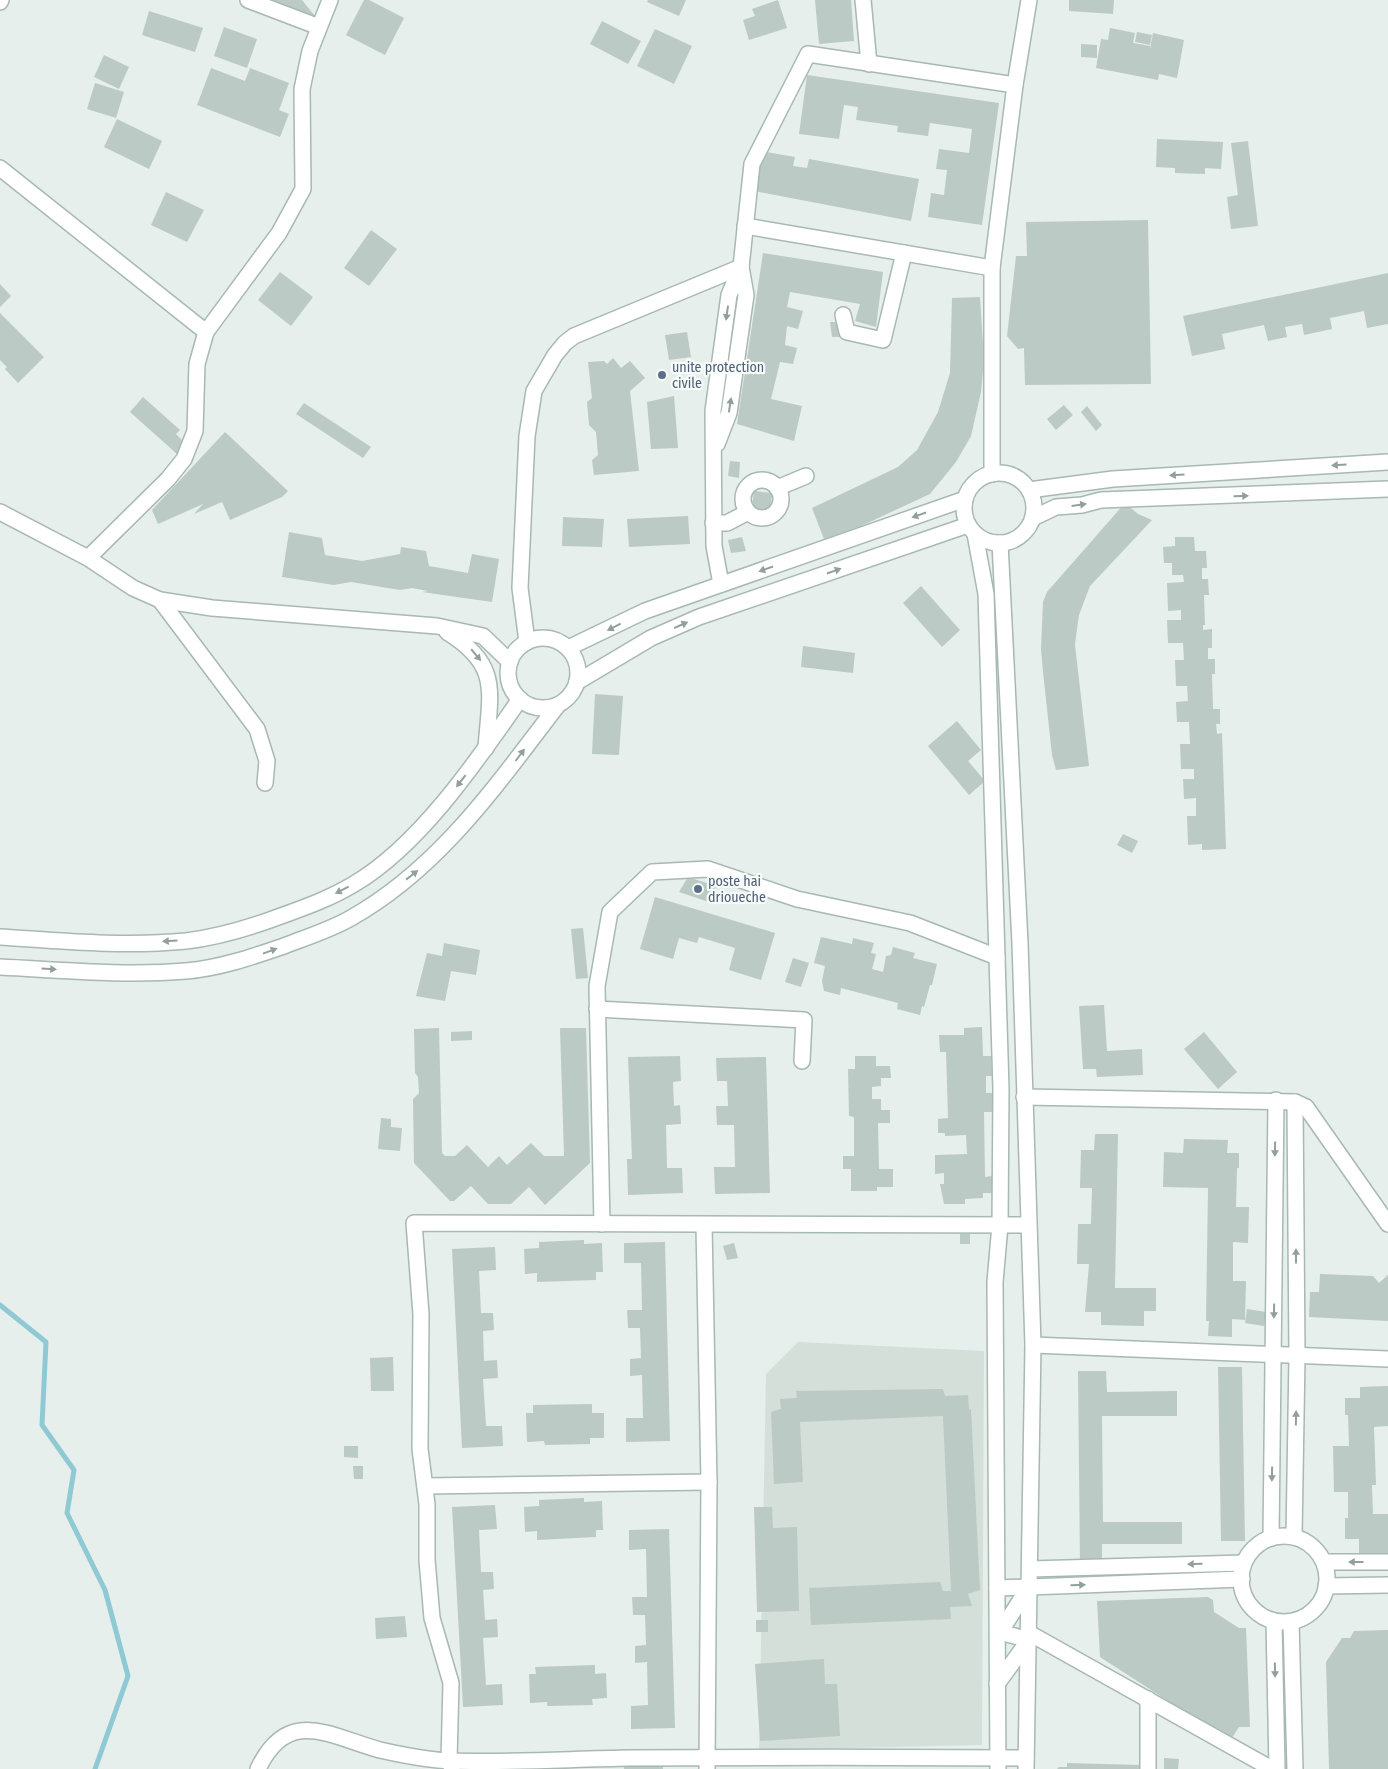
<svg xmlns="http://www.w3.org/2000/svg" width="1388" height="1769" font-family="'Fira Sans Condensed',sans-serif">
  <rect width="100%" height="100%" fill="#e6efeb"/>
  <polygon fill="#d4dfda" points="798,1342 984,1351 982,1745 759,1750 766,1374"/>
  <g fill="none" stroke-linecap="round" stroke-linejoin="round">
    <polyline stroke="#8ec9d4" stroke-width="5" points="0,1305 46,1342 42,1425 74,1470 67,1513 105,1590 128,1676 95,1769"/>
  </g>
  <g fill="#bbcac4">
    <polygon points="272,0 302,0 319,21"/>
    <polygon points="364,0 369,0 404,18 385,55 346,35"/>
    <polygon points="648,0 686,0 679,16 647,2"/>
    <polygon points="778,0 787,28 749,40 743,20 755,16 752,9"/>
    <polygon points="815,0 851,0 854,41 819,44"/>
    <polygon points="1069,0 1114,0 1113,14 1069,11"/>
    <polygon points="149,11 203,28 195,52 142,35"/>
    <polygon points="602,21 641,41 628,64 590,44"/>
    <polygon points="224,27 257,39 247,68 214,56"/>
    <polygon points="1110,28 1135,33 1133,43 1150,46 1150,49 1153,33 1184,40 1177,78 1159,74 1158,80 1096,68 1101,39 1108,40"/>
    <polygon points="655,29 692,46 674,84 637,66"/>
    <polygon points="1137,32 1152,35 1150,45 1135,42"/>
    <polygon points="1081,44 1097,45 1097,58 1081,57"/>
    <polygon points="104,55 129,67 119,89 94,77"/>
    <polygon points="211,68 245,81 250,68 289,83 279,110 289,114 280,137 197,105"/>
    <polygon points="807,75 999,103 982,225 928,217 931,193 944,195 947,170 936,169 939,149 969,153 972,129 930,123 928,136 897,132 898,126 856,120 858,107 844,105 839,139 799,134"/>
    <polygon points="95,83 124,92 116,118 87,109"/>
    <polygon points="117,119 162,141 149,169 104,147"/>
    <polygon points="1157,139 1223,142 1221,169 1205,168 1205,174 1175,173 1175,168 1156,167"/>
    <polygon points="1248,141 1258,226 1231,229 1227,197 1238,195 1231,143"/>
    <polygon points="761,151 795,157 793,166 807,168 809,159 919,179 911,221 754,191"/>
    <polygon points="166,192 204,210 187,242 151,225"/>
    <polygon points="1148,220 1151,384 1025,385 1024,348 1018,349 1007,336 1016,256 1027,256 1026,222"/>
    <polygon points="371,230 397,249 369,286 344,268"/>
    <polygon points="763,253 883,272 876,327 855,321 860,304 790,292 787,307 803,311 798,329 787,326 785,345 797,348 793,364 780,362 771,399 802,406 794,441 737,424"/>
    <polygon points="280,272 313,297 291,326 258,300"/>
    <polygon points="1388,273 1388,324 1367,328 1364,311 1330,318 1332,329 1304,335 1302,324 1285,327 1287,337 1268,341 1264,325 1222,334 1225,349 1192,356 1183,316"/>
    <polygon points="0,284 11,296 0,307"/>
    <polygon points="980,297 984,360 981,392 971,436 956,462 930,494 861,526 824,539 812,508 898,467 917,450 938,412 950,373 952,298"/>
    <polygon points="0,313 44,357 18,383 5,369 7,367 0,360"/>
    <polygon points="830,322 840,322 841,337 832,337"/>
    <polygon points="687,332 691,357 669,360 665,335"/>
    <polygon points="613,358 621,368 630,361 645,378 630,391 639,471 594,475 592,460 598,455 596,432 589,425 587,402 592,398 588,362 604,361 607,364"/>
    <polygon points="674,396 678,448 651,449 647,402"/>
    <polygon points="143,397 180,430 176,434 186,444 177,454 130,412"/>
    <polygon points="304,403 371,447 363,458 296,414"/>
    <polygon points="1064,405 1073,415 1056,430 1047,419"/>
    <polygon points="1087,406 1102,425 1096,431 1081,412"/>
    <polygon points="225,432 288,491 282,497 230,520 222,502 194,514 203,504 158,524 152,510"/>
    <polygon points="730,461 740,462 739,478 728,476"/>
    <polygon points="754,491 772,493 770,511 752,507"/>
    <polygon points="1125,503 1138,514 1152,520 1090,586 1079,615 1076,636 1075,645 1089,766 1056,770 1052,755 1043,672 1041,649 1043,602 1047,592"/>
    <polygon points="688,516 690,544 629,547 627,519"/>
    <polygon points="563,517 604,519 602,547 562,546"/>
    <polygon points="289,532 322,538 325,555 362,561 400,554 401,547 426,551 429,566 468,573 472,554 499,559 492,602 422,592 428,591 412,588 400,590 351,582 334,585 282,577"/>
    <polygon points="742,537 746,551 731,553 728,540"/>
    <polygon points="1175,537 1194,537 1195,551 1206,551 1207,568 1202,568 1202,579 1208,579 1209,595 1204,595 1205,625 1203,625 1203,630 1212,629 1212,648 1208,648 1208,659 1215,659 1215,674 1212,674 1213,709 1220,709 1220,724 1216,724 1217,734 1222,733 1226,849 1202,850 1202,844 1188,845 1187,816 1196,816 1196,798 1184,799 1183,779 1194,779 1194,769 1181,769 1180,744 1190,744 1189,722 1177,722 1176,702 1188,701 1187,686 1176,686 1175,660 1184,660 1183,643 1168,643 1167,620 1181,620 1181,610 1168,611 1167,583 1184,582 1183,575 1172,575 1172,563 1164,563 1163,547 1175,546"/>
    <polygon points="921,586 960,630 942,647 903,603"/>
    <polygon points="803,646 855,653 853,673 801,667"/>
    <polygon points="595,694 623,696 619,755 592,754"/>
    <polygon points="957,721 981,750 968,761 985,781 969,795 928,746"/>
    <polygon points="1123,834 1138,841 1132,853 1117,845"/>
    <polygon points="688,877 716,886 712,903 679,892"/>
    <polygon points="655,897 775,933 761,980 729,970 735,948 699,937 697,943 679,938 673,959 640,949"/>
    <polygon points="583,928 588,978 576,979 571,929"/>
    <polygon points="821,937 852,944 853,938 874,943 871,953 876,954 872,969 883,972 886,956 891,955 893,947 915,953 913,958 937,964 932,985 930,985 924,1007 922,1006 920,1015 897,1009 898,1003 841,988 840,995 824,991 822,981 825,966 814,963"/>
    <polygon points="444,943 480,950 476,975 451,971 445,1001 416,996 427,953 442,956"/>
    <polygon points="793,958 809,963 801,987 785,982"/>
    <polygon points="1104,1005 1107,1051 1142,1049 1143,1075 1097,1077 1096,1069 1083,1069 1079,1006"/>
    <polygon points="982,1027 983,1056 991,1056 992,1076 986,1076 986,1093 993,1093 993,1112 984,1112 985,1177 992,1176 992,1193 983,1193 983,1198 965,1199 965,1204 944,1204 940,1184 944,1184 944,1173 935,1174 935,1155 967,1154 966,1135 945,1136 945,1133 938,1133 938,1119 948,1118 946,1052 940,1052 939,1035 964,1035 964,1028"/>
    <polygon points="439,1028 442,1153 445,1156 455,1156 467,1145 488,1167 499,1156 507,1165 531,1143 544,1156 564,1156 560,1028 586,1028 590,1163 545,1205 529,1187 511,1204 488,1204 471,1186 454,1201 450,1201 414,1163 413,1099 419,1093 418,1077 415,1073 414,1029"/>
    <polygon points="472,1031 472,1040 451,1041 451,1032"/>
    <polygon points="1204,1032 1237,1072 1218,1089 1184,1049"/>
    <polygon points="680,1056 681,1081 673,1082 674,1106 680,1105 681,1124 666,1125 667,1168 682,1168 683,1193 628,1195 627,1159 632,1159 628,1057"/>
    <polygon points="855,1056 876,1056 876,1066 890,1066 891,1078 881,1078 881,1086 872,1087 872,1099 881,1099 881,1110 890,1110 890,1123 878,1123 879,1169 893,1169 893,1187 877,1187 877,1191 851,1191 851,1169 843,1169 843,1156 854,1156 854,1117 849,1116 848,1069 855,1069"/>
    <polygon points="766,1057 770,1193 715,1194 714,1167 735,1167 734,1125 717,1125 716,1106 728,1106 727,1081 717,1081 716,1058"/>
    <polygon points="381,1118 391,1119 391,1127 402,1128 400,1151 378,1149"/>
    <polygon points="1095,1134 1118,1134 1115,1288 1156,1288 1156,1311 1144,1311 1144,1326 1101,1325 1101,1312 1085,1312 1089,1264 1077,1264 1078,1224 1091,1224 1092,1188 1080,1188 1081,1150 1094,1150"/>
    <polygon points="1184,1139 1228,1140 1227,1153 1239,1153 1239,1168 1237,1168 1236,1207 1249,1207 1248,1243 1233,1242 1233,1281 1246,1281 1245,1320 1232,1319 1232,1337 1208,1336 1209,1321 1206,1321 1208,1188 1163,1187 1164,1152 1183,1153"/>
    <rect x="960" y="1234" width="10" height="10"/>
    <polygon points="584,1240 584,1244 602,1243 603,1272 596,1272 596,1280 537,1282 537,1273 525,1274 524,1249 539,1248 539,1242"/>
    <polygon points="665,1242 670,1441 626,1442 626,1418 643,1418 642,1375 630,1376 630,1359 641,1358 640,1328 628,1328 627,1310 642,1310 641,1263 624,1263 624,1243"/>
    <polygon points="734,1243 738,1258 727,1260 723,1246"/>
    <polygon points="495,1247 496,1270 479,1271 481,1313 493,1313 494,1330 483,1331 484,1361 497,1360 498,1378 483,1379 486,1426 502,1426 503,1446 462,1448 452,1249"/>
    <polygon points="1320,1274 1373,1276 1379,1283 1388,1275 1388,1321 1309,1317 1310,1292 1319,1292"/>
    <polygon points="1247,1309 1266,1312 1264,1326 1245,1323"/>
    <polygon points="393,1357 394,1391 371,1391 370,1358"/>
    <polygon points="1218,1367 1242,1367 1245,1541 1221,1541"/>
    <polygon points="1078,1371 1106,1371 1107,1392 1177,1391 1177,1416 1102,1416 1103,1522 1182,1522 1182,1544 1102,1544 1102,1564 1080,1565"/>
    <polygon points="1388,1386 1388,1426 1374,1427 1376,1485 1372,1485 1373,1514 1388,1514 1388,1553 1359,1553 1359,1539 1345,1539 1345,1518 1348,1518 1348,1492 1334,1492 1333,1446 1349,1446 1348,1415 1345,1415 1345,1398 1360,1398 1360,1387"/>
    <polygon points="943,1389 945,1396 968,1395 969,1410 971,1409 980,1590 968,1594 972,1606 950,1607 951,1619 811,1625 809,1588 940,1582 943,1591 951,1591 943,1416 800,1422 803,1482 774,1484 771,1412 781,1409 780,1399 797,1398 796,1391"/>
    <polygon points="592,1404 592,1413 604,1413 604,1438 590,1438 590,1444 545,1445 544,1441 527,1442 526,1413 533,1413 533,1405"/>
    <polygon points="344,1446 358,1446 358,1458 344,1457"/>
    <polygon points="353,1466 363,1466 363,1479 354,1479"/>
    <polygon points="584,1498 584,1502 602,1501 603,1530 596,1530 596,1537 537,1540 537,1531 525,1532 524,1507 539,1506 539,1500"/>
    <polygon points="495,1505 497,1529 479,1530 481,1572 493,1572 494,1589 483,1590 485,1620 497,1619 498,1637 483,1638 486,1685 502,1684 503,1705 463,1707 452,1507"/>
    <polygon points="754,1507 772,1507 773,1528 797,1527 799,1611 757,1612"/>
    <polygon points="669,1529 675,1728 631,1729 631,1706 648,1705 647,1662 635,1663 635,1646 646,1645 645,1615 633,1615 632,1597 647,1597 646,1549 629,1550 629,1530"/>
    <polygon points="1208,1597 1213,1600 1214,1612 1239,1628 1246,1628 1250,1727 1239,1727 1230,1741 1100,1657 1097,1601"/>
    <polygon points="405,1616 407,1637 376,1639 375,1618"/>
    <rect x="756" y="1620" width="12" height="12"/>
    <polygon points="1388,1630 1388,1769 1329,1769 1326,1662 1342,1638 1350,1638 1354,1631"/>
    <polygon points="824,1659 825,1684 837,1684 840,1736 760,1741 755,1664"/>
    <polygon points="595,1665 595,1674 606,1673 607,1698 592,1699 593,1705 547,1706 547,1702 530,1703 529,1674 536,1674 535,1667"/>
    <polygon points="1164,1758 1179,1759 1178,1769 1164,1769"/>
    <rect x="624" y="1763" width="39" height="6"/>
    <polygon points="1067,1763 1141,1765 1141,1769 1057,1769 1059,1767 1067,1767"/>
  </g>
  <g fill="none" stroke-linecap="round" stroke-linejoin="round">
    <g stroke="#a8b8b2" stroke-width="18">
      <g id="minor">
        <polyline points="248,0 319,27"/>
        <polyline points="863,0 869,64"/>
        <polyline points="0,2 1,0"/>
        <polyline points="0,168 206,332"/>
        <polyline points="745,226 992,268"/>
        <polyline points="843,315 847,332 883,340 904,253"/>
        <polyline points="717,444 729,413 746,295 741,267"/>
        <circle cx="999" cy="508" r="35"/>
        <polyline points="992,474 992,268 1015,85 1029,0"/>
        <circle cx="762" cy="499" r="19"/>
        <polyline points="777,488 806,476"/>
        <polyline points="1029,490 1113,479 1388,462"/>
        <polyline points="0,512 88,558 133,588 160,600 212,608 437,626 483,636 510,662"/>
        <polyline points="1033,518 1056,507 1082,505 1101,500 1388,489"/>
        <polyline points="713,523 727,523 748,512"/>
        <polyline points="975,534 986,594 1001,1089 1000,1225 995,1282 998,1769"/>
        <polyline points="1000,543 1020,943 1033,1345 1026,1769"/>
        <polyline points="88,558 168,479 184,459 195,431 197,364 206,332 279,233 303,189 302,89 310,51 330,0"/>
        <polyline points="721,584 714,546 713,411 729,295 741,267 752,164 808,54 1015,85"/>
        <polyline points="160,600 257,729 267,761 265,783"/>
        <path d="M447 632C501 665 490 692 486 748"/>
        <circle cx="543" cy="673" r="35"/>
        <polyline points="527,642 520,588 527,436 534,391 555,355 565,343 574,336 741,267"/>
        <polyline points="568,648 645,611 965,499"/>
        <polyline points="577,682 651,638 699,617 968,525"/>
        <path d="M0 937C62 941 124 947 186 941 219 937 249 928 281 916 306 907 331 898 354 884 419 846 477 761 520 699"/>
        <path d="M0 967C62 970 124 976 186 971 220 968 252 957 284 946 307 937 330 930 351 918 440 868 497 784 558 705"/>
        <polyline points="597,1009 804,1020 802,1061"/>
        <polyline points="1024,1097 1295,1102 1306,1107 1388,1224"/>
        <polyline points="602,1224 597,986 610,912 652,872 708,869 797,899 910,923 997,957"/>
        <polyline points="704,1225 709,1482 707,1769"/>
        <polyline points="1033,1345 1388,1359"/>
        <polyline points="425,1486 709,1482"/>
        <circle cx="1284" cy="1579" r="43"/>
        <polyline points="1294,1537 1297,1356 1295,1102"/>
        <polyline points="1271,1538 1276,1100"/>
        <polyline points="1324,1562 1388,1562"/>
        <polyline points="1030,1569 1244,1563"/>
        <polyline points="1326,1586 1388,1585"/>
        <polyline points="1029,1587 1242,1579"/>
        <polyline points="997,1588 1029,1587 1000,1632 1029,1640 997,1684"/>
        <polyline points="1274,1621 1277,1769"/>
        <polyline points="1291,1622 1295,1769"/>
        <polyline points="1029,1633 1272,1769"/>
        <path d="M258 1769C288 1705 331 1737 380 1750 402 1755 429 1760 451 1761 510 1763 570 1759 630 1758 762 1757 894 1757 1026 1758"/>
        <polyline points="452,1769 449,1761 451,1683 432,1618 427,1560 427,1504 420,1449 421,1314 414,1223 1027,1225"/>
        <polyline points="1148,1769 1148,1699"/>
      </g>
    </g>
    <use href="#minor" stroke="#fff" stroke-width="15"/>
  </g>
  <defs><path id="oneway-solid" d="M-6-.8H1V-3.2L6.5 0L1 3.2V.8H-6Z" transform="scale(1.25)"/></defs>
  <g fill="#92a09c">
    <use href="#oneway-solid" transform="translate(727 313) rotate(98)"/>
    <use href="#oneway-solid" transform="translate(730 405) rotate(-81)"/>
    <use href="#oneway-solid" transform="translate(1339 465) rotate(176)"/>
    <use href="#oneway-solid" transform="translate(1177 475) rotate(176)"/>
    <use href="#oneway-solid" transform="translate(1241 496) rotate(-2)"/>
    <use href="#oneway-solid" transform="translate(1079 505) rotate(-8)"/>
    <use href="#oneway-solid" transform="translate(919 515) rotate(161)"/>
    <use href="#oneway-solid" transform="translate(766 569) rotate(161)"/>
    <use href="#oneway-solid" transform="translate(834 571) rotate(-19)"/>
    <use href="#oneway-solid" transform="translate(681 625) rotate(-24)"/>
    <use href="#oneway-solid" transform="translate(614 627) rotate(153)"/>
    <use href="#oneway-solid" transform="translate(476 655) rotate(50)"/>
    <use href="#oneway-solid" transform="translate(520 755) rotate(-53)"/>
    <use href="#oneway-solid" transform="translate(461 781) rotate(128)"/>
    <use href="#oneway-solid" transform="translate(412 875) rotate(-38)"/>
    <use href="#oneway-solid" transform="translate(342 890) rotate(153)"/>
    <use href="#oneway-solid" transform="translate(170 941) rotate(177)"/>
    <use href="#oneway-solid" transform="translate(270 951) rotate(-20)"/>
    <use href="#oneway-solid" transform="translate(49 969) rotate(3)"/>
    <use href="#oneway-solid" transform="translate(1275 1149) rotate(91)"/>
    <use href="#oneway-solid" transform="translate(1296 1256) rotate(-90)"/>
    <use href="#oneway-solid" transform="translate(1274 1311) rotate(91)"/>
    <use href="#oneway-solid" transform="translate(1296 1418) rotate(-89)"/>
    <use href="#oneway-solid" transform="translate(1272 1474) rotate(91)"/>
    <use href="#oneway-solid" transform="translate(1356 1562) rotate(-180)"/>
    <use href="#oneway-solid" transform="translate(1195 1564) rotate(178)"/>
    <use href="#oneway-solid" transform="translate(1078 1585) rotate(-2)"/>
    <use href="#oneway-solid" transform="translate(1275 1670) rotate(89)"/>
  </g>
  <g fill="#5c6f8a" stroke="#f7fbf9" stroke-width="2">
    <circle cx="662" cy="375" r="5"/>
    <circle cx="698" cy="889" r="5"/>
  </g>
  <g text-anchor="middle" dominant-baseline="central" stroke-width="4.5" stroke-linejoin="round" paint-order="stroke">
    <g font-size="14" fill="#4e5e75" stroke="#f7fbf9" text-anchor="start">
      <text x="672" y="367">unite protection<tspan x="672" dy="16">civile</tspan></text>
      <text x="708" y="881">poste hai<tspan x="708" dy="16">drioueche</tspan></text>
    </g>
  </g>
</svg>
